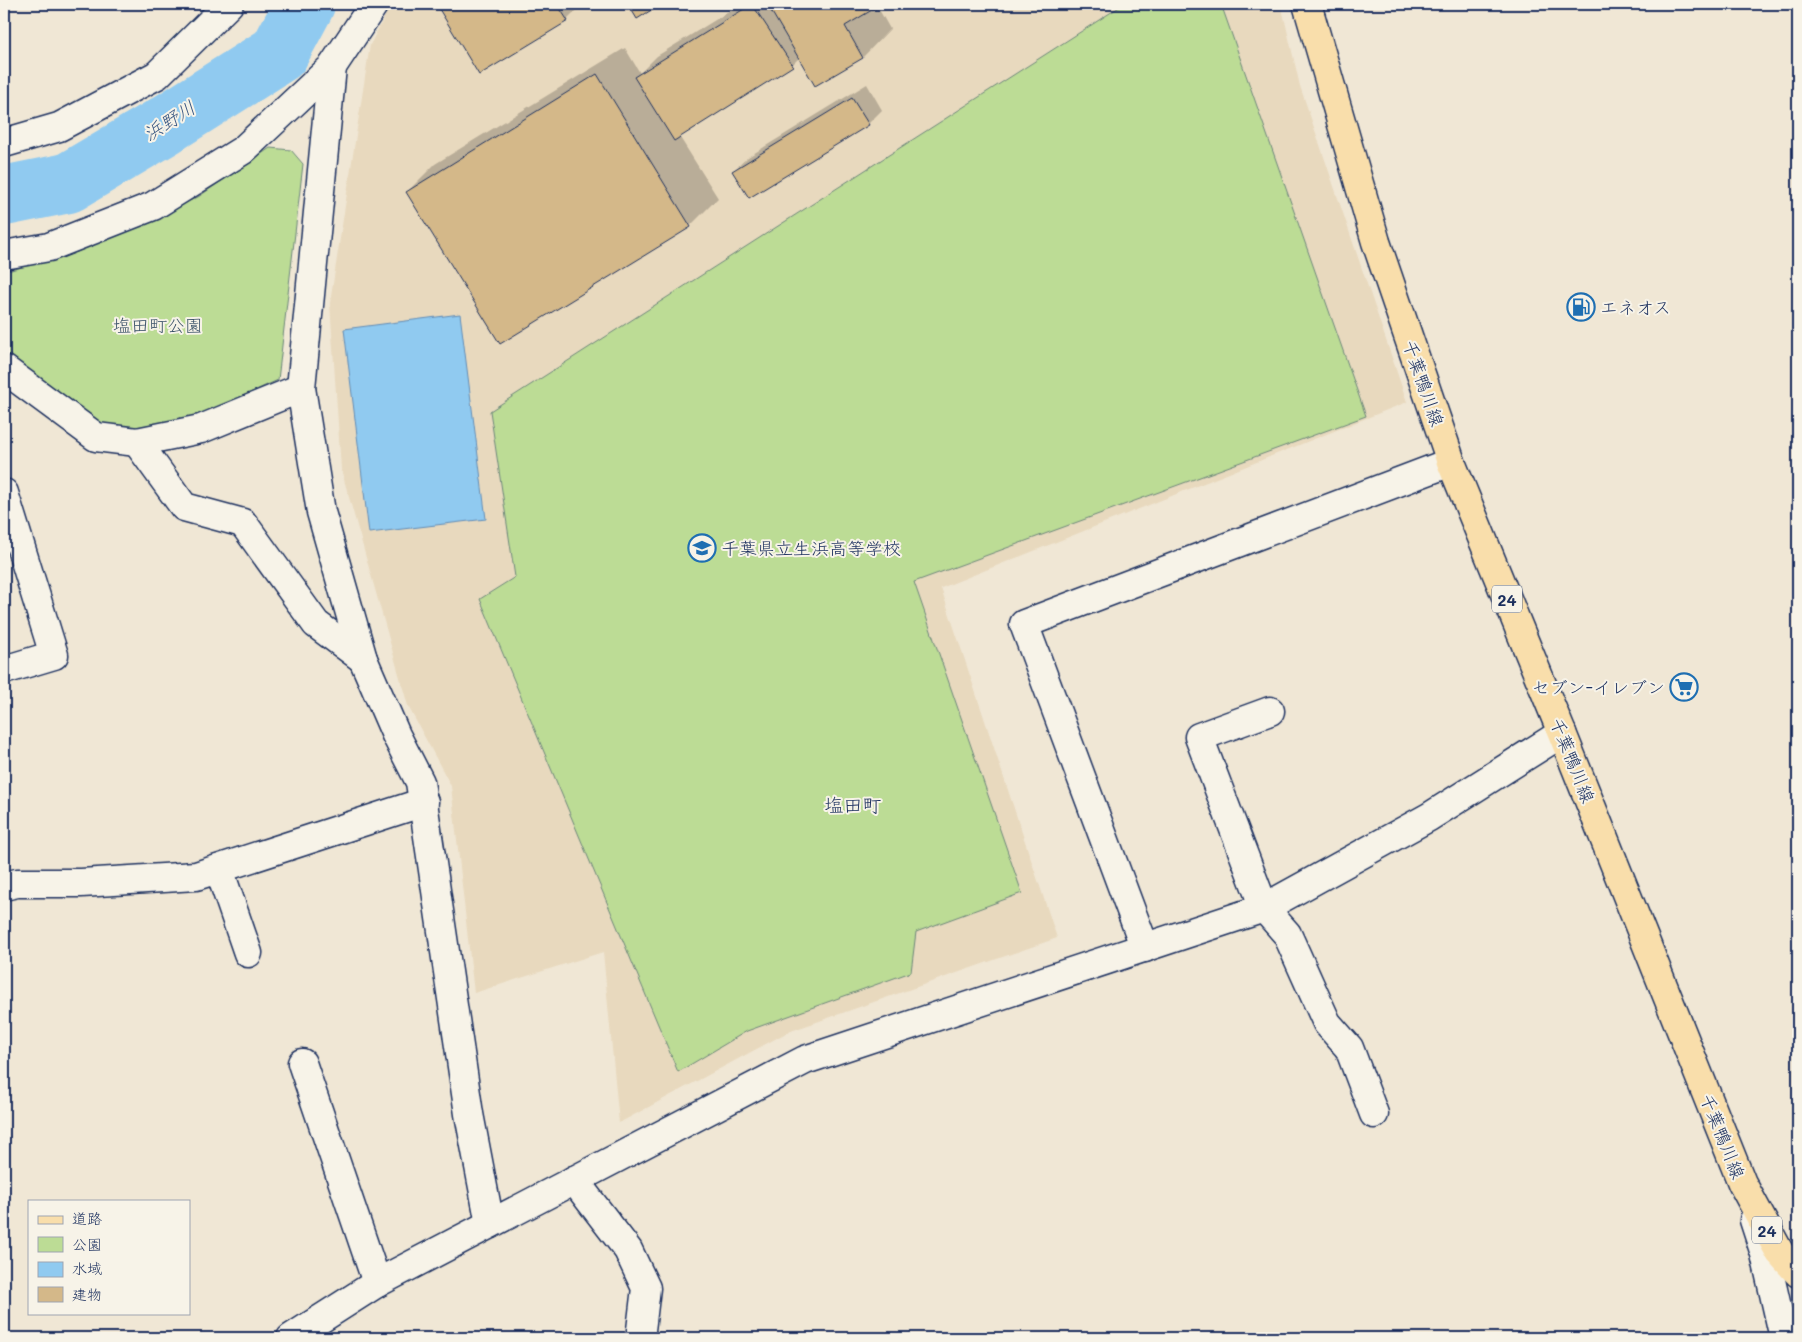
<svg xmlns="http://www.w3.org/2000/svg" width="1802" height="1342" font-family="Mali,'Klee One',sans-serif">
  <rect width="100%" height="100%" fill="#f0e7d5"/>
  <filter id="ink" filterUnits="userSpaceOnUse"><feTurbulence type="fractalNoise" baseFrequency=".02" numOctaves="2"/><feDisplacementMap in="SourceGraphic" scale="10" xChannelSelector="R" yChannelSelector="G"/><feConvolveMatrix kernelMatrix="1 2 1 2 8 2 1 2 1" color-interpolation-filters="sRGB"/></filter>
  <g filter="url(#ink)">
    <polygon fill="#e8d9be" points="391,4 1281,4 1300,86 1407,402 941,588 1057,938 788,1032 619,1123 603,952 474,993 451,786 408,706 341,469 330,303 370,45"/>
    <g fill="#bcdc95" stroke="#6c867a">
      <polygon points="1124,4 1221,4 1366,416 914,582 1022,893 916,932 911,972 747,1031 678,1072 480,599 515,577 490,411"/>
      <polygon points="270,148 291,150 303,164 278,380 166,431 101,430 4,359 4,272 77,252 198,197"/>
    </g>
    <polygon fill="#90caf0" stroke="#618cb6" points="460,314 486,519 369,533 344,329"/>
    <g fill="#0003">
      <polygon points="446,4 583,4 567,20 441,9"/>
      <polygon points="741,4 880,4 877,6 890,29 863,57 815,84 800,57 792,65 679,136 718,198 690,226 407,192 435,164 625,48 640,73 657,56"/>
      <polygon points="867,84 882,110 868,124 733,171 748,157"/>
    </g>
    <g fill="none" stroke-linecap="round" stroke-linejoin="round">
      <polyline stroke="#90caf0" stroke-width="60" points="4,196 68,183 164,126 279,53 305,4"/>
    </g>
    <g fill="#d4b889" stroke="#1b2f5e">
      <polygon points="448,4 557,4 568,21 479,75 439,9"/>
      <polygon points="628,4 661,4 637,19"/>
      <polygon points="752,4 793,66 674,141 634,77"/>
      <polygon points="767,4 882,4 845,26 863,58 815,86"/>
      <polygon points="597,74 691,227 500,344 406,192"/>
      <polygon points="852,98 869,125 749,198 732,171"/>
    </g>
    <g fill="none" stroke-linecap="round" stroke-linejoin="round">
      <g stroke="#1b2f5e" stroke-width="31">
        <g id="street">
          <polyline points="332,67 301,388 321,512 363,659 396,735 420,782 469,1114 490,1224"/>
          <polyline points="4,143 59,127 157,75 229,4"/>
          <polyline points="4,255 49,247 153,206 243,150 332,67 374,4"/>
          <polyline points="4,369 96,437 137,442 201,429 301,388"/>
          <polyline points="137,442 184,507 243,523 316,624 363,659"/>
          <polyline points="4,493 54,655 4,670"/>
          <polyline points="1270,711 1199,737 1264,908 1287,934 1327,1023 1349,1048 1374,1114"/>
          <polyline points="219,869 248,953"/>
          <polyline points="4,886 17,883 81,883 196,876 424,802"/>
          <polyline points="1145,948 1024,624 1451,462"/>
          <polyline points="302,1063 377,1283"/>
          <polyline points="574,1180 628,1250 646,1288 641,1330 642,1338"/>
          <polyline points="1754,1220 1765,1254 1784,1338"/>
          <polyline points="291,1338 377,1283 805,1060 1264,908 1429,817 1562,733"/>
        </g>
      </g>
      <g stroke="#1b2f5e" stroke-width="31">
        <polyline id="primary" points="1307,4 1376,242 1451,462 1562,733 1742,1183 1780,1253 1798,1273"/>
      </g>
      <use href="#street" stroke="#f7f3e8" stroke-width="28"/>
      <use href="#primary" stroke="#f9deab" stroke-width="28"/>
    </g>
  </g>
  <defs>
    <g id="fuel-ring" transform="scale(1.4375)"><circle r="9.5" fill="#f7f3e8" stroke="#1f6fb2" stroke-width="1.5"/><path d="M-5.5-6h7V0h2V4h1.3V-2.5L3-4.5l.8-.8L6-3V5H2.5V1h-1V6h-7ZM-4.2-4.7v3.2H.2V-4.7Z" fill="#1f6fb2"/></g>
    <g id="school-ring" transform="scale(1.4375)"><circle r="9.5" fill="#f7f3e8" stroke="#1f6fb2" stroke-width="1.5"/><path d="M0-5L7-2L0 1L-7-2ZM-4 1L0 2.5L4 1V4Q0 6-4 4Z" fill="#1f6fb2"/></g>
    <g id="supermarket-ring" transform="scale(1.4375)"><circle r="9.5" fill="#f7f3e8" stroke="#1f6fb2" stroke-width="1.5"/><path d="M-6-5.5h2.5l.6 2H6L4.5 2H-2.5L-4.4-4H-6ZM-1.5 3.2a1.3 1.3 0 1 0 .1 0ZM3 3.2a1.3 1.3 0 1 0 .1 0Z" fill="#1f6fb2"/></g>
  </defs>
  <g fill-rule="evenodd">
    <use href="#fuel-ring" x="1581" y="307"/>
    <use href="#school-ring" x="702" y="548"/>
    <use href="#supermarket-ring" x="1684" y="687"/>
  </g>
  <g text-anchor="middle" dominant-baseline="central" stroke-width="4" stroke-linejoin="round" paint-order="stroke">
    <g fill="#f7f3e8" stroke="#5d6a87" stroke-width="1">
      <rect x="1492" y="585.5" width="30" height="27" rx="4"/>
      <rect x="1752" y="1216.5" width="30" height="27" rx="4"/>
    </g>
    <g font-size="16" font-weight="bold" fill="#1b2f5e">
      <text x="1507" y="599">24</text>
      <text x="1767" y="1230">24</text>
    </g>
    <g font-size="18" fill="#1b2f5e" stroke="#f7f3e8" text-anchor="start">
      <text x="1600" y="307">エネオス</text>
      <text x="721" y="548">千葉県立生浜高等学校</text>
      <text x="1665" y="687" text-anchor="end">セブン-イレブン</text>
    </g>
    <g font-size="18" fill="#3b5269" stroke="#f7f3e8">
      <text x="158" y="325">塩田町公園</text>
    </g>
    <g font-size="18" fill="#1b2f5e" stroke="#f7f3e8">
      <text transform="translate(1424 383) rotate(71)">千葉鴨川線</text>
      <text transform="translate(1573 760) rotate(68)">千葉鴨川線</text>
      <text transform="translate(1723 1136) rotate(68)">千葉鴨川線</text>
    </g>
    <g font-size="19" font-style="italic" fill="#385682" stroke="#f7f3e8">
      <text transform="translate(169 120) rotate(-32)">浜野川</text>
    </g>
    <g font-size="19" fill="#1b2f5e" stroke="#f7f3e8">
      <text x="853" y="804">塩田町</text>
    </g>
  </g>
  <rect width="1802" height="1342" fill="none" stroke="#f7f3e8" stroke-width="20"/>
  <rect x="10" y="10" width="1782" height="1322" fill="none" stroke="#1b2f5e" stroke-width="2" filter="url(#ink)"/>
  <rect x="28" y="1200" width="162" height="115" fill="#f7f3e8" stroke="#9fa5b1"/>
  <rect x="38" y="1216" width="25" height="8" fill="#f9deab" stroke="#9fa5b1"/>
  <text x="72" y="1224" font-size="15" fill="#1b2f5e">道路</text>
  <rect x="38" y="1237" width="25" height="15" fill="#bcdc95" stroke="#9fa5b1"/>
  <text x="72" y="1250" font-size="15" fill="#1b2f5e">公園</text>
  <rect x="38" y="1262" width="25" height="15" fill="#90caf0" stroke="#9fa5b1"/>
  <text x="72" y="1274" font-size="15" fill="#1b2f5e">水域</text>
  <rect x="38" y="1287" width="25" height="15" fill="#d4b889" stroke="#9fa5b1"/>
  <text x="72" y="1300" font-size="15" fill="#1b2f5e">建物</text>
</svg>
